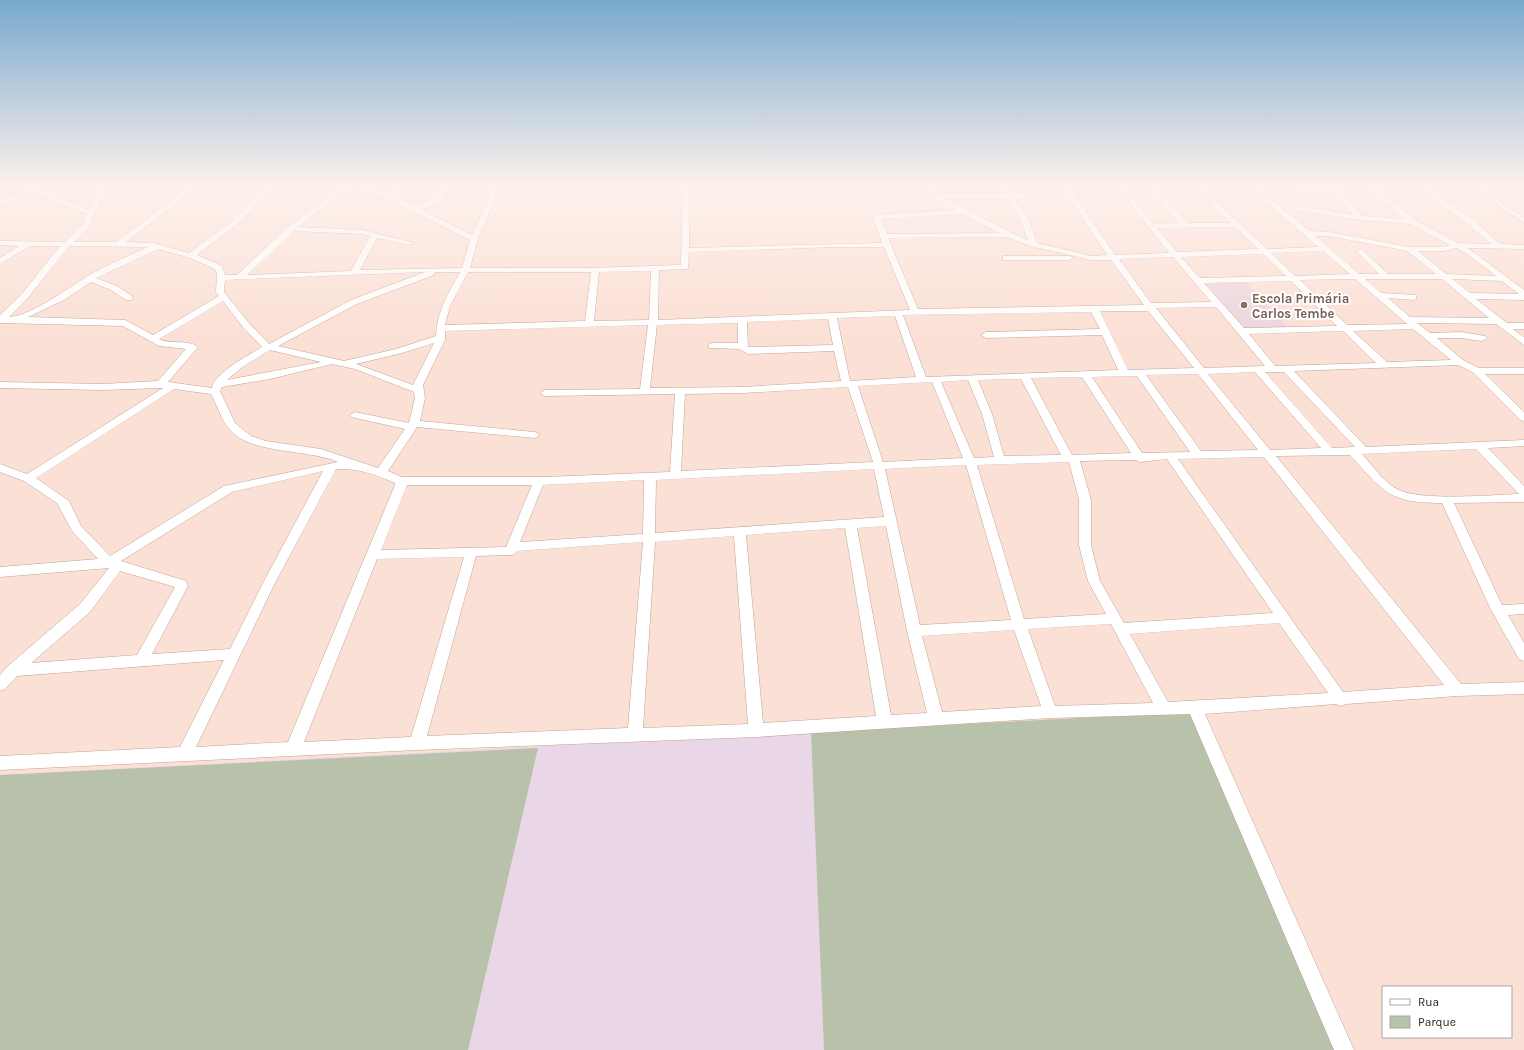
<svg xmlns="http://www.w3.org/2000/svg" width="1524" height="1050" font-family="Karla,sans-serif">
  <rect width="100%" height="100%" fill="#fbe0d5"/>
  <polygon fill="#e9d6e6" points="811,732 824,1050 0,1050 0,775"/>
  <polygon fill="#edd5de" points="1244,280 1290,330 1242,331 1199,281"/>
  <g fill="#b8c1a9">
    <polygon points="1192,712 1335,1050 824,1050 811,732"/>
    <polygon points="538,748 468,1050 0,1050 0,775"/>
  </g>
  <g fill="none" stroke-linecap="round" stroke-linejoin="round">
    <g stroke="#c3a396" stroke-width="1">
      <g id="minor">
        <path d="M9 185C17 185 24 188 31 188 36 188 44 185 50 185L40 190 52 193 88 210 104 185H110L94 213 90 226 74 242H116L192 185H199L126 242 153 243 189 253 232 221 270 185H277L237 224 197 255 222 266 225 275H237L288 227 344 185H355L387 192 400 185H407L393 195 416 207 435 197 446 185H453L441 201 422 210 472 235 495 185H501L478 239 470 268H588L681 265 683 185H689V248L882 243 873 217 874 215 956 210 932 198 926 185H932L937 194 1005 193 1001 185H1007L1013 193H1067L1062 185H1068L1115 255 1169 253 1116 185H1122L1154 224 1179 223 1145 185H1152L1188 223H1230L1192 185H1199L1267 249 1318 247 1247 185H1254L1310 231 1329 232 1410 247H1443L1450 245 1410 224 1352 219 1291 209V205H1294L1353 215 1333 192 1281 190 1279 189V187L1327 188 1326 185C1341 185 1353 205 1362 216L1404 219 1366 185H1373L1415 220 1458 243 1491 244 1463 220 1414 185H1421L1469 216 1500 244 1524 245V249L1468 248 1524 290V300L1476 299 1507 323H1524V329H1513L1524 337V345L1496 324 1417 323 1430 333 1461 332 1485 336 1487 338 1482 341 1461 338H1437L1463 360 1479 368H1524V374H1485L1524 412V421L1520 420 1474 373 1458 365 1294 371 1366 447 1524 440V446L1488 448 1524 486V502L1454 503 1502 605 1524 604V614L1508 615 1524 643V661L1519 659 1491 610 1442 503C1389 503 1384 492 1350 455L1276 456 1461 684 1524 682V694L1457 696 1346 704 1341 706 1336 704 1205 714 1354 1050H1334L1190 714 1050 718 756 737 417 750 0 770V756L180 747 224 660 17 676 5 689 0 691V675L8 666 80 604 109 568 0 577V567L98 559 72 531 57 503 24 481 0 472V464L27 474 163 388 102 390 0 388V382L102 384 158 381 186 349 159 346 123 326 0 323V315L21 295 60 246H30L0 264V258L19 246 0 245V241L65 242 82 225 86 214 46 197 33 193 0 206V201L26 191ZM350 188 383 196 470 240 462 268 360 270 377 238 410 245 414 243 362 230 299 227 313 215ZM1069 197 1107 255 1091 256 1037 243 1029 221 1015 198ZM944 198H1008L1021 221 1028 240 1016 235ZM963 214 999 233 887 234 881 219ZM1235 227 1258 249 1177 252 1157 228ZM294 231 362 234 370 236 351 271 247 275ZM1315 236H1329L1407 251 1436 274H1388L1361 249 1357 251 1358 253 1379 274H1359ZM1007 237 1030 246 1091 260H1111L1144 305 918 309 888 238ZM69 246 148 247C130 255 112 263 95 272 74 283 31 317 9 317L27 299ZM835 247H884L910 310 658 320 659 270 688 269 689 252ZM1456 248 1467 254 1496 276 1446 274 1418 251H1444ZM158 249 190 258 215 269 217 274 216 292 219 296 153 335 125 320 28 317 64 300 91 282 111 290 126 300H132V296L117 286 96 278ZM1323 251 1350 274 1295 276 1271 253ZM1263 254 1286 276 1200 278 1181 257ZM1173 257 1211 302 1151 303 1119 259ZM651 271 649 320 594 321 599 272ZM425 272 351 300 269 344 248 322 224 292 225 280ZM435 272H460C447 296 438 309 436 336L396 349 344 361 278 346 357 304 434 275ZM468 272H591L585 321 445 325 450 306ZM1352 279H1355L1407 324 1347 325 1300 280ZM1365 279H1442L1489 318 1410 317 1388 298 1413 300 1416 299V295L1381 293ZM1452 279 1502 281 1519 294 1470 293ZM1291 281 1337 326 1244 328 1204 283ZM223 301 242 326 262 347C250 354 213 374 212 388L168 382 198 347C189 339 170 345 159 339ZM1216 307 1265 366 1204 368 1156 308ZM1100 311H1148L1194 368 1128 370ZM1091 312 1100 329 986 332 981 335 986 338 1102 335 1118 370 926 377 903 315ZM895 316 916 377 850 381 837 318ZM828 319 833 345 748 347 747 322ZM738 323V343H712L709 344V348L739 349 748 354 834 351 841 381 743 387 650 388 657 325ZM648 325 640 389 545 390 540 393 545 396 675 394 670 472 544 477H402L388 471 417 427 535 438 540 435 535 432 420 421 425 398 423 385 445 340V331ZM1413 329 1451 360 1387 362 1353 331ZM1343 331 1376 363 1275 366 1249 334ZM434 343 413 385 356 364 402 353ZM270 350 321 362 227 380 241 368ZM332 364 355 369 414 392 415 398 409 423 355 412 350 415 351 417 405 429 378 468 321 449 266 441 251 436 235 423 220 391 222 387 270 379ZM1255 372 1321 448 1270 450 1208 374ZM1265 372H1284L1355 447 1332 448ZM1198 374 1258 450 1201 451 1146 375ZM1137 376 1190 452 1142 453 1092 377ZM1082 377 1131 453 1072 455 1031 378ZM1021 379 1061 455 1004 456 992 414 978 380ZM968 380 982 414 994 457 974 458 941 382ZM932 382 963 458 883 462 858 386ZM848 387 873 462 681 471 685 394 743 393ZM174 389 211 394C218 406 221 421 231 431 252 454 308 449 338 462L224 486 110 556 81 526 69 501 36 478ZM1476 449 1519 494C1492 495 1421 501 1399 490 1384 483 1373 466 1362 454ZM1264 457 1444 685 1343 692 1178 459ZM1167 459 1273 613 1124 623 1100 581 1091 545V500L1080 461 1136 460 1140 462ZM1069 462 1079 500V545L1088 581 1106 614 1024 619 977 465ZM966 465 1011 620 920 625 885 469ZM336 469C358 468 375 474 395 483V485L288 742 196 747 275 583ZM874 469 884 517 655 533 656 480ZM323 471 263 583 230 649 152 654 188 586 186 581 121 561 232 492ZM644 480 643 534 520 542 543 485ZM407 485H532L506 547 381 550ZM886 526 907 631 927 713 891 715 857 528ZM845 528 876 716 763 723 746 535ZM734 536 748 724 643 728 655 542ZM643 542 628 728 427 736 476 556 511 555 515 554 517 551ZM464 557 411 737 304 742 377 559ZM120 571 175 587 137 655 31 663 90 612ZM1279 623 1328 693 1168 702 1130 634ZM1111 624 1153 703 1055 706 1028 629ZM1014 630 1041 706 942 712 922 636Z"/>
        <polygon points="1468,185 1475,185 1524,218 1524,223"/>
        <polygon points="1519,185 1524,185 1524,188 1520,186"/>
        <polygon points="1003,256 1069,256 1073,258 1069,260 1003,260"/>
      </g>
    </g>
    <use href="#minor" fill="#fff" fill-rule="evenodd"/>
  </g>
  <linearGradient id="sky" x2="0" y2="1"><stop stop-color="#78a9ce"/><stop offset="0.56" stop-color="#fdf1ec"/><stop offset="1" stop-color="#fdf1ec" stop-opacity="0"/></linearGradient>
  <rect width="1524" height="332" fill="url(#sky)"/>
  <circle fill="#8d6e63" stroke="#fff" stroke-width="1.5" cx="1244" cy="305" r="4"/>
  <g text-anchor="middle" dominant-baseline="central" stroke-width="4" stroke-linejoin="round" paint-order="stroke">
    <g font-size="13" font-weight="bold" fill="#785e54" stroke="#fff" text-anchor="start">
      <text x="1252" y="298">Escola Primária<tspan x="1252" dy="15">Carlos Tembe</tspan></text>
    </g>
  </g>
  <rect x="1382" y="986" width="130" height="52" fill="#ffffff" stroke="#aba6a4"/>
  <rect x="1390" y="999" width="20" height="6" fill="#ffffff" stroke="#aba6a4"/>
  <text x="1418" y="1006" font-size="12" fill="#2d211c">Rua</text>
  <rect x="1390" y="1016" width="20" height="12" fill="#b8c1a9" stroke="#aba6a4"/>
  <text x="1418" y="1026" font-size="12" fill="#2d211c">Parque</text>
</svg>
